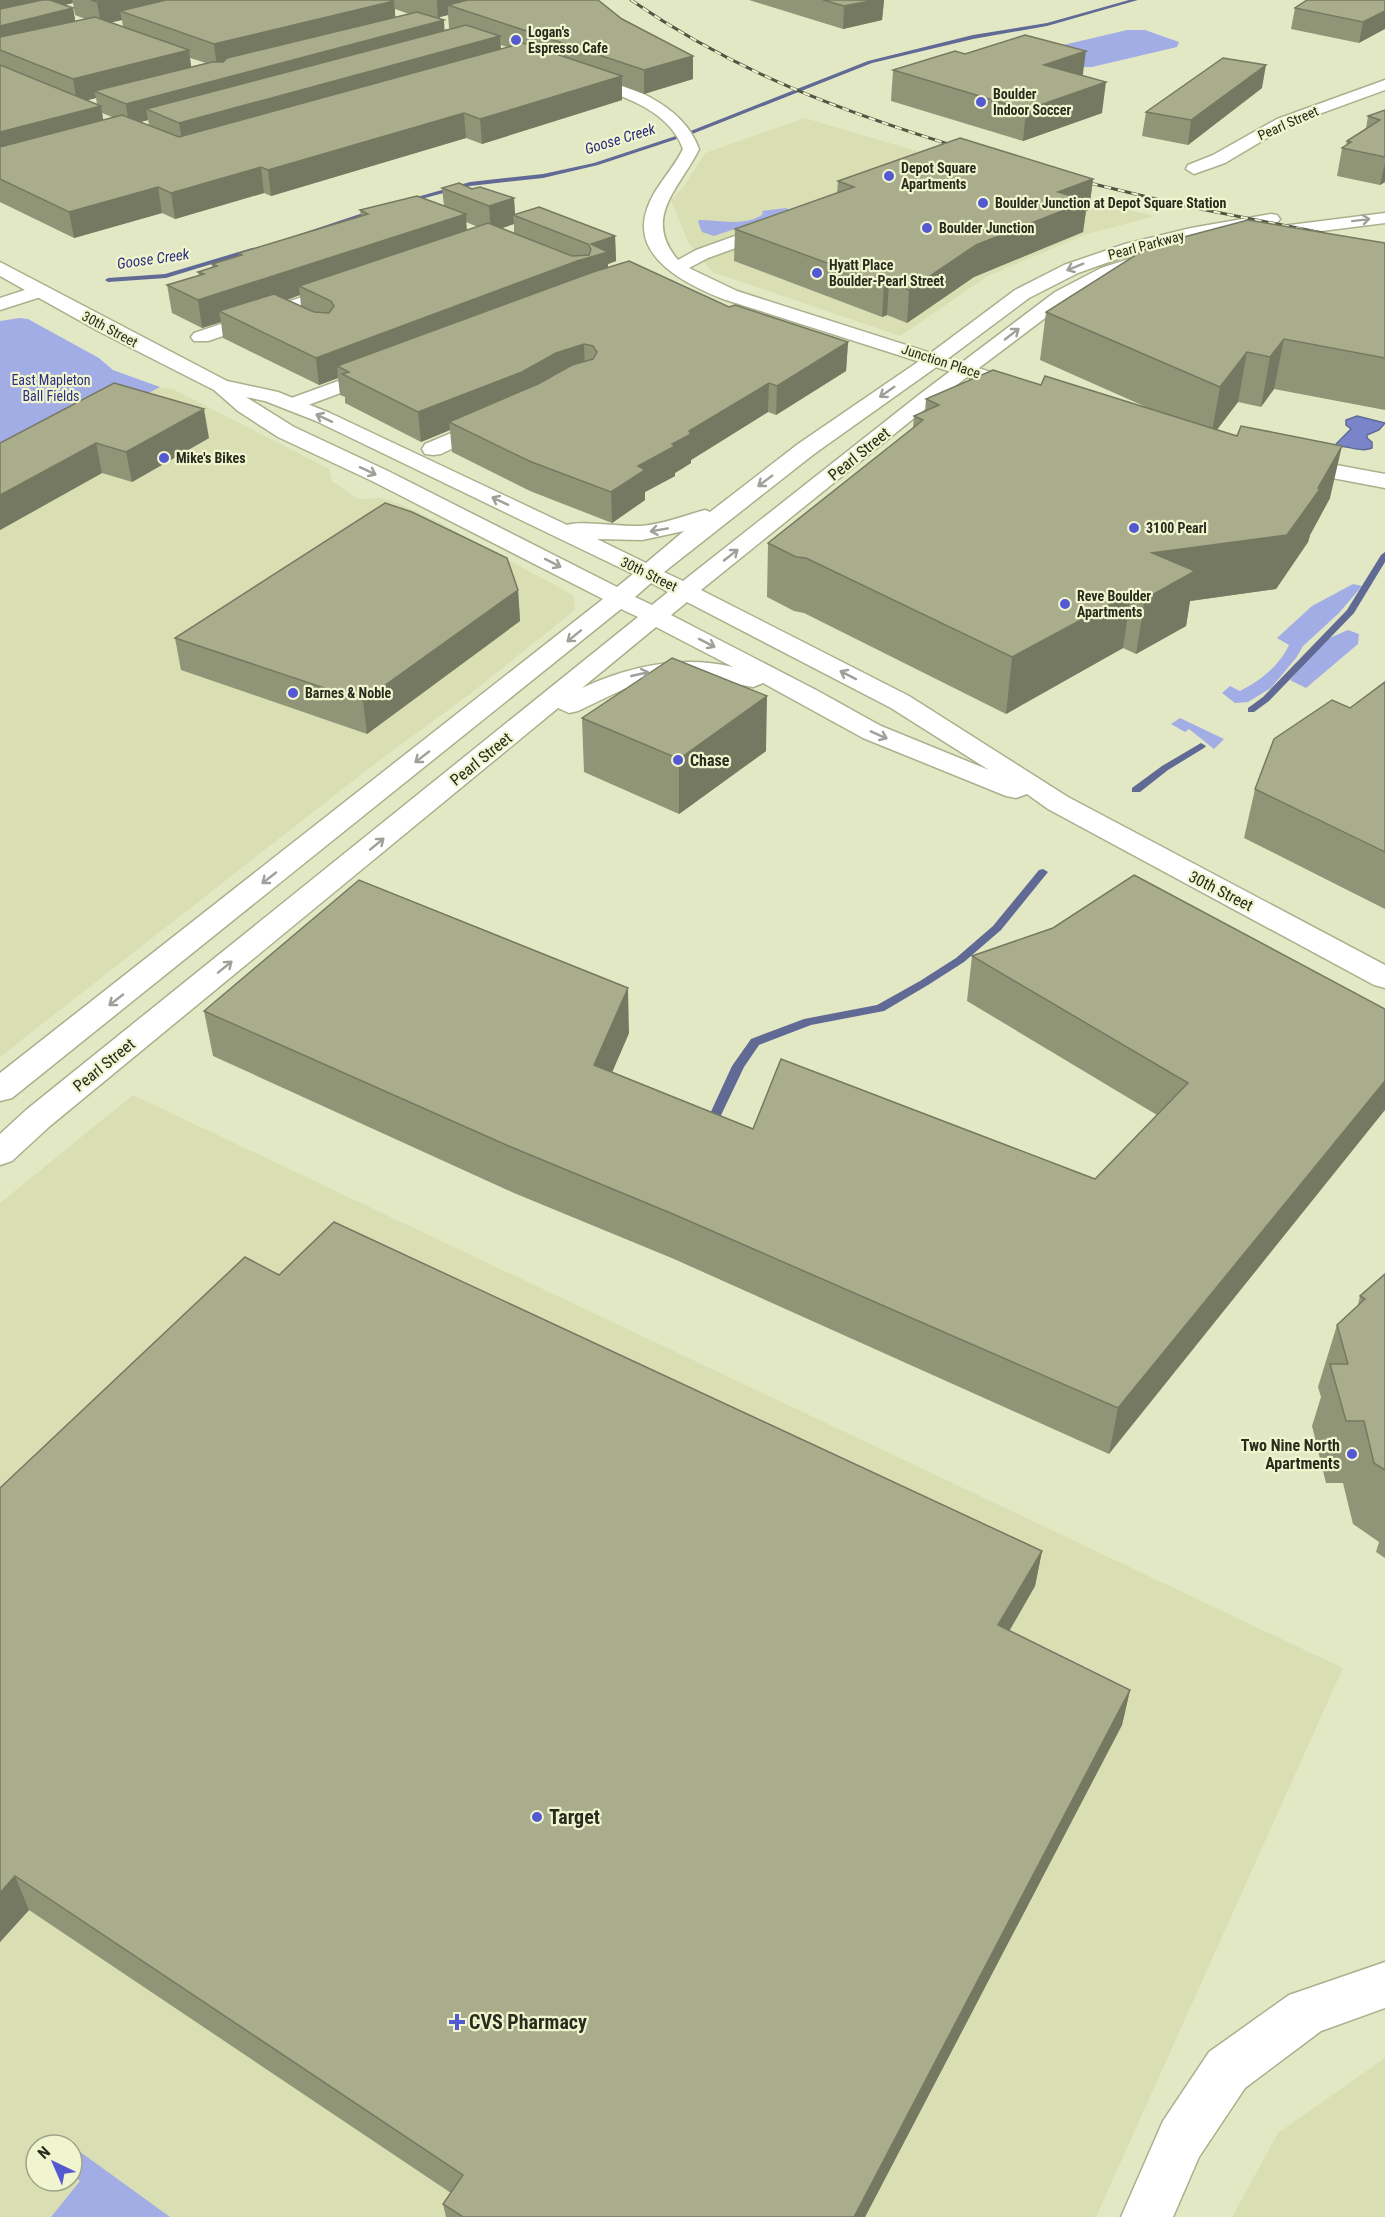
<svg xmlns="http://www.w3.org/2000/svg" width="1385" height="2217" font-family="'Roboto Condensed',sans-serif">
  <rect width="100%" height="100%" fill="#e3e8c4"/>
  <g fill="#d9dfb3" fill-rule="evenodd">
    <polygon points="805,118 1068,196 1155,216 1084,235 988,276 900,336 712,272 688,242 671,200 685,185 705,153"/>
    <polygon points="160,387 173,389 329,469 332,481 359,499 380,498 398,503 435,520 573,595 575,610 470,694 372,766 0,1057 0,471"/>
    <path d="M133 1095 1343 1668 1096 2217H0V1203ZM36 2145H72V2181H36Z"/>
    <polygon points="1385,2058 1385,2217 1232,2217 1278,2133"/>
  </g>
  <g fill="#a2ade6">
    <polygon points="1127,30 1145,30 1179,42 1177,47 1092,67 1074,67 1042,50"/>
    <path d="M786 208 790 210 714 236 702 232 698 222 699 220C720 220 746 227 763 214L762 211Z"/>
    <polygon points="19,318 28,319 99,358 113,370 160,387 0,471 0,321"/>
    <path d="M1353 584 1362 586 1339 613 1303 646 1296 658 1271 688 1248 702 1235 703 1222 693 1230 686 1240 691C1259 682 1280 665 1289 645L1277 638 1312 606Z"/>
    <polygon points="1348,630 1359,634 1358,644 1306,688 1290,680 1325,640"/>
    <polygon points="1180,718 1224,739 1214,749 1189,729 1185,732 1171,724"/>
    <polygon points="72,2146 170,2217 51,2217 80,2181 72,2175"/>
  </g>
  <path fill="#7984c9" stroke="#616995" stroke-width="1.5" d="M1357 416 1385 423 1379 430 1367 435V438L1372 442V448C1360 453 1348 445 1334 446L1351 429 1346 425V420Z"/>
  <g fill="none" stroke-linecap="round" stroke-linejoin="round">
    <g fill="#616995" fill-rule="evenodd">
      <polygon points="1129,0 1138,0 1047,26 973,39 872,63 692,134 598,165 543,178 470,186 406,203 403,201 470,182 543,174 594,163 688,132 868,61 973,35 1047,23"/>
      <polygon points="375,209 377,210 377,212 302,236 297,235"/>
      <polygon points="252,248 255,250 254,251 166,278 108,282 105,280 108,278 165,274"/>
      <polygon points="1385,552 1385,562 1354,613 1269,701 1254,712 1248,712 1248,708 1263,697 1347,610 1381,555"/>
      <polygon points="1201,743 1206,746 1204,748 1168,770 1140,792 1132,792 1132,788 1162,766"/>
      <polygon points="1043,869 1048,872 1001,930 964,962 928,985 884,1011 811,1025 759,1045 744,1067 713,1132 705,1132 703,1129 732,1066 751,1039 804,1019 877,1005 920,981 956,958 993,926 1039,870"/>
    </g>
    <g stroke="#aaaf8c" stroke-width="3">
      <g id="minor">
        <path d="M579 72C623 83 683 102 699 149 681 187 641 217 678 260L696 250 771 223H783L786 227 783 231 708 258 689 268 737 291 1031 385 1034 389 1031 393 1024 395 1017 393 723 299C688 285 630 258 647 209 654 187 673 170 683 149 668 106 612 93 574 80L571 77 574 74Z"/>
        <polygon points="1385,80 1385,90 1289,125 1225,163 1194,174 1186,169 1188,165 1213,155 1277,119"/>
        <polygon points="344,283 351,285 353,289 351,293 208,341 194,341 191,337 194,333"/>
        <polygon points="40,285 47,287 49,291 47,295 0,310 0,298"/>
        <polygon points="382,365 389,367 392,371 389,375 300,408 293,410 286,408 283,404 286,400"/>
        <polygon points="492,416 499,418 503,422 499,426 441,454 433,455 425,454 422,449 425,444"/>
        <polygon points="1293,457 1385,474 1385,488 1285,469 1282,464 1285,459"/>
        <polygon points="1385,1962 1385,2008 1321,2031 1245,2088 1199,2157 1173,2217 1121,2217 1163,2121 1209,2052 1289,1995"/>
      </g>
    </g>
    <g stroke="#aaaf8c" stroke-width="3">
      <g id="major">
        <polygon points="1385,213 1385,223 1250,240 1244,239 1241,235 1244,231 1250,230"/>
        <path d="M1271 214 1277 215 1280 219 1277 223 1191 238 1137 252 1078 273 1029 298 942 363 814 454 664 572 683 581 920 394 1055 292 1101 268 1144 254H1156L1159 258 1156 262 1115 276 1069 300 934 402 701 590 909 696 1068 797 1385 965V988L1374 985 1048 809 1027 794 1016 798 1006 796 863 738 763 683 753 687 704 678 658 679 624 689 578 711 569 713 558 708 50 1126 12 1161 0 1165V1134L26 1110 638 617 621 609 12 1098 0 1101V1073L603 599 372 481 278 437 238 411 214 390 98 331 0 276V262L227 381 278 392 330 413 567 525C579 520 623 527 641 526 664 524 683 516 705 510L710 512 798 444 928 355 1015 290 1064 265 1125 244 1191 228ZM246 397 265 401 316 421 633 574 617 587 388 471 294 427ZM684 531 646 563 597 539 642 540ZM651 583 668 592 652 605 635 597ZM687 602 891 708 989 770 881 726 818 691 671 615ZM656 627 733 667C681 655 630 666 582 688Z"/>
      </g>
    </g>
    <use href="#minor" fill="#fff" fill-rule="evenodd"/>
    <use href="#major" fill="#fff" fill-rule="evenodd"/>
    <g stroke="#535643" stroke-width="3">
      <g id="rail">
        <path d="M631 0C735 72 841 111 961 148"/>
        <polyline points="1077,180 1185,206 1323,233"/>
      </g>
    </g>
    <use href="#rail" stroke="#f0f5d0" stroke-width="2" stroke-dasharray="7" stroke-linecap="butt"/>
  </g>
  <g fill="#919578" fill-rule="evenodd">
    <path d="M0 0H598L693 79 644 94 622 86V100L482 144 466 138 271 196 264 193 175 219 162 213 74 238 0 202ZM73 3 75 15 85 19 75 21 73 8 64 5ZM395 9 409 14 395 17ZM448 15 449 28H452L444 30V20L440 19V17ZM122 20 123 27 111 22ZM501 45 507 47 501 49ZM190 58 206 63 191 67ZM96 98 97 104 87 100ZM102 113 112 117 103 120ZM148 120 149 125 140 122Z"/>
    <polygon points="749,0 884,0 882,20 843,29"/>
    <polygon points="1385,0 1359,43 1291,29 1295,8"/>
    <polygon points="965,54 1083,76 1102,113 1023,141 891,101 893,70"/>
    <polygon points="1262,88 1188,145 1142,136 1146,112"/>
    <polygon points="1385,110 1385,182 1380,185 1337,176 1342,148 1346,145 1347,141 1366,129 1368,116"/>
    <polygon points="1093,179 1089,210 1086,211 1083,232 974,277 907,323 887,315 882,317 734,261 735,229 837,193 838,181"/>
    <path d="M442 188 472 189 514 198 515 215 615 236 616 261 608 264V267L729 307 848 342 846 371 776 415 768 412 691 460V463L675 473V476L645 492V500L612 523 530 491 452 452 450 430 421 442 345 403V397L340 395 338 378 319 385 223 338 221 322 202 328 172 313 167 285 199 276 198 272 212 267V264L239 256V253L361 216 360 210 444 206ZM466 222 478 227 467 230ZM514 224V233L501 228ZM300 295 301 306 287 300Z"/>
    <polygon points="1385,243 1385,410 1274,389 1261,407 1238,402 1217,430 1330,498 1310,535 1308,542 1276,589 1190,601 1186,626 1136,654 1123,648 1006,714 804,613 794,611 767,597 768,543 913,428 914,416 925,411 926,399 1041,385 1146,407 1040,360 1046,312"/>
    <polygon points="209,438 132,482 102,473 0,530 0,443"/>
    <polygon points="518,590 520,621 367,734 181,670 175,638"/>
    <polygon points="1385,682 1385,909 1244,838 1255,789 1350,708"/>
    <polygon points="582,718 766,751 679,814 584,772"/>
    <polygon points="972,956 1385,1009 1109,1454 674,1259 514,1193 213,1056 204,1011 629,1033 612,1072 753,1129 1095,1179 1157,1115 967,1001"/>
    <polygon points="1385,1274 1385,1558 1376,1552 1379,1542 1353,1524 1343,1483 1326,1483 1312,1426 1321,1397 1318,1387 1337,1325 1358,1305 1360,1296"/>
    <polygon points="279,1275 1042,1551 1035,1586 1009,1631 1130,1690 1122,1725 865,2217 446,2217 443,2204 451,2193 29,1910 0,1942 0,1488"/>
  </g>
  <g fill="#767961">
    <polygon points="0,0 72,0 73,3 0,20"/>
    <polygon points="107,0 207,0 120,11 122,20 101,25 97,2"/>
    <polygon points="437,0 496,0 448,5 448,15 440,17 439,21 444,20 445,40 146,109 148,120 129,125 126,104 438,22"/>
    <polygon points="875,0 884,0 882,20 843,29 844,6"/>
    <polygon points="394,1 396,24 217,68 214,44"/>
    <polygon points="73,8 77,31 0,50 0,26"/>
    <polygon points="1385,11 1385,29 1359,43 1363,22"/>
    <polygon points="500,36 501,59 183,148 179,123"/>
    <polygon points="189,50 192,74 94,91 96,98 77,103 73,79"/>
    <polygon points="1086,51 1082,81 1044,65"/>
    <polygon points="693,56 693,79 644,94 644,70"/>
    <polygon points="1266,65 1262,88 1188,145 1191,120"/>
    <polygon points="622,76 622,100 482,144 480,119"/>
    <polygon points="1106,82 1102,113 1023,141 1026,110"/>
    <polygon points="101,106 105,131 0,159 0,132"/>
    <polygon points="464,113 466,138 271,196 268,170"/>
    <polygon points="1385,163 1385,182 1380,185"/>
    <polygon points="261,167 264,193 175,219 171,193"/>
    <polygon points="1093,179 1089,210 1086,211 1083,232 974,277 907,323 909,290 1058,192"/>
    <polygon points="158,187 162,213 74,238 69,212"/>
    <polygon points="514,198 515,216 513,215 514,224 491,232 489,206"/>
    <polygon points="466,214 467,240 299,286 300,295 233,318 219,311 221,322 202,328 198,300"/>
    <polygon points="615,236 616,261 608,264 608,278 349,372 337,366 338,378 319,385 316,358 577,261 591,257 591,244"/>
    <polygon points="889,282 887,315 882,317 884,284"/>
    <polygon points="1284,339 1274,389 1261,407 1270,357"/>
    <polygon points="848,342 846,371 776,415 777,386"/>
    <polygon points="584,344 585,373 449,422 450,430 421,442 418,412 556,353"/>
    <polygon points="1247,352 1238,402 1211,437 1220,387"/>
    <polygon points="769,383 768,412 691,460 691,463 675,473 675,476 645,492 645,500 612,523 611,492 638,466 672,444 689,431"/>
    <polygon points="204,409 209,438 132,482 126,452"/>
    <polygon points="96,443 102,473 0,530 0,495"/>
    <polygon points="1342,446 1330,498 1310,535 1308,542 1276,589 1190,601 1186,626 1136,654 1152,553 1318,488"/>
    <polygon points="518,590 520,621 367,734 363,701"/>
    <polygon points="1131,593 1123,648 1006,714 1012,657"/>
    <polygon points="767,696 766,751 679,814 679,759"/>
    <polygon points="628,988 629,1033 596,1110 594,1065"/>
    <polygon points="1385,1081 1385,1110 1109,1454 1118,1408"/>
    <polygon points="1042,1551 1035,1586 992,1661 998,1625"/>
    <polygon points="1130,1690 1122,1725 865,2217 854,2217"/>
    <polygon points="15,1876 29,1910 0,1942 0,1893"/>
  </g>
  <g fill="#a9ad8b" stroke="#767961" stroke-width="1.5">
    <polygon points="42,0 50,0 73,8 0,26 0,9"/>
    <polygon points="91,0 107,0 97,2"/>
    <polygon points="166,0 390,0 394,1 214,44 120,11"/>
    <polygon points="468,0 598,0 622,19 693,56 644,70 448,5"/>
    <polygon points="823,0 875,0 844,6"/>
    <polygon points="1307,0 1385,0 1385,11 1363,22 1295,8"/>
    <polygon points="417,12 444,20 126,104 94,91 212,62 223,62 227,58"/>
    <polygon points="95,17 189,50 73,79 0,50 0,37"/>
    <polygon points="466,25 500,36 179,123 146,109"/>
    <polygon points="1025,35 1086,51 1044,65 1106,82 1026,110 893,70 955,51 965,54"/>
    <polygon points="523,43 622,76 480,119 464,113 268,170 261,167 171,193 158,187 69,212 0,179 0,147 122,115 179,137"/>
    <polygon points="1223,58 1266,65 1191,120 1146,112"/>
    <polygon points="0,65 101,106 0,132"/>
    <polygon points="1385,110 1385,157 1342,148 1351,142 1347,141 1380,120 1368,116"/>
    <polygon points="960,138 1093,179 1058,192 1087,201 976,245 909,290 889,282 884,284 735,229 854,187 838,181"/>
    <polygon points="459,183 472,189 480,187 514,198 489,206 442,188"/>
    <polygon points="417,196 466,214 198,300 167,285 204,274 198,272 217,266 212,264 242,255 239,253 368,214 360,210"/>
    <polygon points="539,207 615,236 591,244 608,252 577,261 316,358 219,311 274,294 314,312 329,313 334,306 331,301 299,286 488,223 572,256 589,255 591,249 588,244 513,215"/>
    <polygon points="1248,220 1385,243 1385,358 1284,339 1270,357 1247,352 1220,387 1046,312 1150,246"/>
    <polygon points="629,261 729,307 735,305 848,342 777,386 769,383 689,431 691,434 672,444 675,446 638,466 645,470 611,492 529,461 449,422 538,384 572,365 593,359 597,352 593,346 584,344 556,353 522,372 418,412 342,374 349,372 337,366 593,272"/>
    <polygon points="993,370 1041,385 1045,376 1237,436 1241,426 1342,446 1318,488 1320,489 1287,535 1152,553 1195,571 1145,599 1131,593 1012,657 806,558 796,557 768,543 923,420 914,416 939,405 926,399"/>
    <polygon points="114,383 204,409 126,452 96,443 0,495 0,443"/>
    <polygon points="385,503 412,512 507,558 518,590 363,701 175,638"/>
    <polygon points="672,658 767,696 679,759 582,718"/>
    <polygon points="1385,682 1385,852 1255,789 1274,739 1332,700 1350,708"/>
    <polygon points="1134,875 1385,1009 1385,1081 1118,1408 673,1214 511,1147 204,1011 359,880 628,988 594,1065 753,1129 781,1059 1095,1179 1188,1083 972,956 1053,928"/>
    <polygon points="334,1222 1042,1551 998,1625 1130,1690 854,2217 463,2217 443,2204 463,2175 15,1876 0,1893 0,1488 245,1257 279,1275"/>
    <polygon points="1385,1274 1385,1470 1374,1463 1364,1421 1346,1421 1330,1364 1348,1364 1337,1325 1365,1299 1360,1296"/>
  </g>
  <defs><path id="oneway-shaft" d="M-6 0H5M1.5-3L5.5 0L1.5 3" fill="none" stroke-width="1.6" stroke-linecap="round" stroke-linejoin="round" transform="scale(1.5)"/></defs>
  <g stroke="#9fa099">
    <use href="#oneway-shaft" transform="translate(1361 220) rotate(-7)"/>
    <use href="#oneway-shaft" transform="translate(1075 267) rotate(158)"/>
    <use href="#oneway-shaft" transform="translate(1012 334) rotate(-38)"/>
    <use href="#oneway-shaft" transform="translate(887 392) rotate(145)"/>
    <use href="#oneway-shaft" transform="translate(324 418) rotate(-155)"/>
    <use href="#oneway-shaft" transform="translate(368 471) rotate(25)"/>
    <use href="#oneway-shaft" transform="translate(765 481) rotate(143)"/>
    <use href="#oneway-shaft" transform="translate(500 501) rotate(-155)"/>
    <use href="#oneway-shaft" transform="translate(659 530) rotate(170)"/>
    <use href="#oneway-shaft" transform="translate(731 555) rotate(-38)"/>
    <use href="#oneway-shaft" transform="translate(553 563) rotate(27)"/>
    <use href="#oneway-shaft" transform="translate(574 636) rotate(141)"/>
    <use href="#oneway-shaft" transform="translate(707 643) rotate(27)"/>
    <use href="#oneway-shaft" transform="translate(640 674) rotate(-13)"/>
    <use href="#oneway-shaft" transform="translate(848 675) rotate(-153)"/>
    <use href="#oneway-shaft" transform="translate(879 735) rotate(24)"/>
    <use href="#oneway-shaft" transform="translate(422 757) rotate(142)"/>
    <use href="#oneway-shaft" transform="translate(377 844) rotate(-39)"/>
    <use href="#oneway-shaft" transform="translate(269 878) rotate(142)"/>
    <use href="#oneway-shaft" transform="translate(225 967) rotate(-39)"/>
    <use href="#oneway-shaft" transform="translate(116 1000) rotate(142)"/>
  </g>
  <g fill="#5359d0" stroke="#f0f5d0" stroke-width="2">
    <circle cx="516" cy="40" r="6"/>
    <circle cx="981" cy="102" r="6"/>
    <circle cx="889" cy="176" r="6"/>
    <circle cx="983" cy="203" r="6"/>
    <circle cx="927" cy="228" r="6"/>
    <circle cx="817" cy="273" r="6"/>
    <circle cx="164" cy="458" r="6"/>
    <circle cx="1134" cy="528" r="6"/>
    <circle cx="1065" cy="604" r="6"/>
    <circle cx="293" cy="693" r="6"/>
    <circle cx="678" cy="760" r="6"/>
    <circle cx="1352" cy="1454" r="6"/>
    <circle cx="537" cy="1817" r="6"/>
    <path d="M454 2013h6v6h6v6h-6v6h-6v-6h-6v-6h6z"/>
  </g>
  <g text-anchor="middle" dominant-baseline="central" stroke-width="4.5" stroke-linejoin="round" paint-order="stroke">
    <g font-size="14" font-weight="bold" fill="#292b1d" stroke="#f0f5d0" text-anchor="start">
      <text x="528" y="32">Logan's<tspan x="528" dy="16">Espresso Cafe</tspan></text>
      <text x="993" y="94">Boulder<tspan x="993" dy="16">Indoor Soccer</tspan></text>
      <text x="901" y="168">Depot Square<tspan x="901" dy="16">Apartments</tspan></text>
      <text x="995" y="203">Boulder Junction at Depot Square Station</text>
      <text x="939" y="228">Boulder Junction</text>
      <text x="829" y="265">Hyatt Place<tspan x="829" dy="16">Boulder-Pearl Street</tspan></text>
      <text x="176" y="458">Mike's Bikes</text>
      <text x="1146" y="528">3100 Pearl</text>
      <text x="1077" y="596">Reve Boulder<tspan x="1077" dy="16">Apartments</tspan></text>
      <text x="305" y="693">Barnes &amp; Noble</text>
    </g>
    <g font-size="14" fill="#292b1d" stroke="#f0f5d0">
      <text transform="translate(1288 123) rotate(-24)">Pearl Street</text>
      <text transform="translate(1146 245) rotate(-15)">Pearl Parkway</text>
      <text transform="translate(110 329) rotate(28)">30th Street</text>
      <text transform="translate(941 361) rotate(18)">Junction Place</text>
      <text transform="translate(649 574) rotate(26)">30th Street</text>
    </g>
    <g font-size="14" fill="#2d2f81" stroke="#f0f5d0">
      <text x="51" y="380">East Mapleton<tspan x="51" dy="16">Ball Fields</tspan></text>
    </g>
    <g font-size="15" font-style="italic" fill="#2b2c7e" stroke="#f0f5d0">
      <text transform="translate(620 139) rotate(-17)">Goose Creek</text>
      <text transform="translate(153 259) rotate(-8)">Goose Creek</text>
    </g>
    <g font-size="16" fill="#292b1d" stroke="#f0f5d0">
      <text transform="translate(859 454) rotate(-39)">Pearl Street</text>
      <text transform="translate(481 759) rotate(-39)">Pearl Street</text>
      <text transform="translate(1221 891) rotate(27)">30th Street</text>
      <text transform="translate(104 1065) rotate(-39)">Pearl Street</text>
    </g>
    <g font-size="16" font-weight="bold" fill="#292b1d" stroke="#f0f5d0" text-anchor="start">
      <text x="690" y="760">Chase</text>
      <text x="1340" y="1445" text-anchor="end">Two Nine North<tspan x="1340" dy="18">Apartments</tspan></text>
    </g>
    <g font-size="20" font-weight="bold" fill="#292b1d" stroke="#f0f5d0" text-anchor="start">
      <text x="549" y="1817">Target</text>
      <text x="469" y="2022">CVS Pharmacy</text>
    </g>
  </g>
  <g transform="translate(54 2163) rotate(316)"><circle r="28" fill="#f0f5d0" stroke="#a0a488" stroke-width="1.5"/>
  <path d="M0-4.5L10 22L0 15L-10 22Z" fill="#5359d0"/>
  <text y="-9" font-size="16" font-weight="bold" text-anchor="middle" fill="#292b1d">N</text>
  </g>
</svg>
